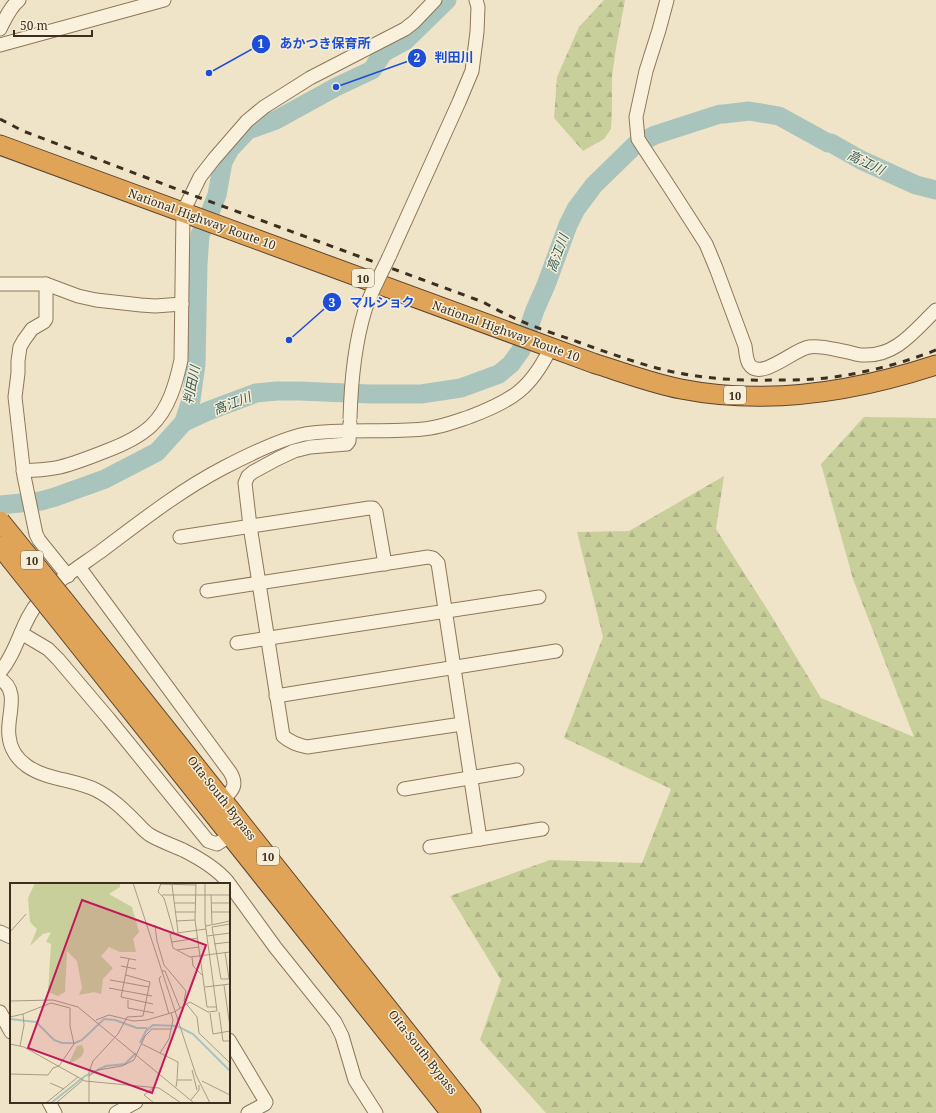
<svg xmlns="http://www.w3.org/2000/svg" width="936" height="1113" font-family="'Noto Serif','Noto Sans JP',serif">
  <defs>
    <pattern id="forest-firs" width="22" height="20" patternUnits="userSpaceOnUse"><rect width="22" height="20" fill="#c9cf9b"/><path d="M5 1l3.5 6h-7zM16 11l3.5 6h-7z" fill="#aeb285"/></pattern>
  </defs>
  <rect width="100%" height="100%" fill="#f0e4c8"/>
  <g fill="url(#forest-firs)">
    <polygon points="604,0 625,0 616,48 612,77 612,107 611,129 604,139 583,151 554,118 557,77 579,27"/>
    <polygon points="864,417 936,418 936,1113 546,1113 480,1040 501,980 450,896 550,860 642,863 671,789 564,738 603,637 577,532 629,531 724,476 716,529 769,612 821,698 914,737 853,579 821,464"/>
  </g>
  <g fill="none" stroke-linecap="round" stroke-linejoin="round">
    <g stroke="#a9c4bc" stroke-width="19">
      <polyline points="184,422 208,411 256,393 277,391 299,391 370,394 421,394 461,388 499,374 511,364 521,350 535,310 546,285 568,225 576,209 594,185 635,145 655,135 720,114 724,114 749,111 779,116 828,143 831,143 861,160 916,185 936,190"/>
      <polyline points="0,505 41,501 55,497 105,479 157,452 184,422 191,400 196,364 198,264 200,235 209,215 217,195 223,162 230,149 248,130 276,120 336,87 372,70 383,53 405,41 447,0"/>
    </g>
    <g stroke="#8d765c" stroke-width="15">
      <g id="minor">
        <path d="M667 0 659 30 646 71 636 117 638 139 672 191 706 244 716 268 745 346C746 352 746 359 749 364 760 382 794 349 809 347 821 345 836 350 848 352 853 353 858 355 863 355 896 357 915 330 936 310"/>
        <path d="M0 29C5 19 10 7 19 0"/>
        <polyline points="0,45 164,0"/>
        <polyline points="389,257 459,102 472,71 477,32 478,7 476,0"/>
        <polyline points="0,284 46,284 78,296 96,300 141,305 155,306 182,304"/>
        <polyline points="46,284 46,319 44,322 32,329 24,340 20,347 18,361 18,373 15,397 24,476 36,534 39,540 68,576"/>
        <path d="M350 423 349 441 347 444 310 447 294 451 277 459 253 472 248 476 245 483 250 526 283 736C290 742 297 745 307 747L462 724"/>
        <path d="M23 471C35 470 48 470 60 467 76 463 91 457 106 451 122 445 138 438 151 426 169 409 176 383 181 360L183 212 200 177 214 159 247 121 264 107 310 78 405 29 414 22 435 0"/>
        <polyline points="180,537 369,508 373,508 376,512 385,564"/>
        <path d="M79 567 230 772C238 785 233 790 223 800"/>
        <polyline points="207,591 428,557 433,558 438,563 480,839"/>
        <polyline points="21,633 48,649 58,659 109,719 208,841 217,844 231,835"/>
        <polyline points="237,643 539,597"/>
        <path d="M0 672C18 651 21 622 39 601 56 581 79 567 100 552 140 522 179 491 223 468 246 456 280 439 305 434 344 428 384 433 423 429 439 428 454 422 469 417 512 401 531 389 551 347"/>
        <path d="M0 679C21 691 6 717 9 736 10 748 17 759 27 766 47 780 74 779 96 790 112 798 124 810 136 822 140 826 145 832 150 835 160 841 172 845 183 850 199 858 215 867 227 881L275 947 335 1022 342 1036 355 1080 376 1113"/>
        <polyline points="276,696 556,651"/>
        <polyline points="404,789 517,770"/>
        <polyline points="430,847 542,829"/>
        <polyline points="0,932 11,937"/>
        <polyline points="0,1012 11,1032"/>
        <polyline points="229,1040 266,1102 265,1104 248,1113"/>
        <polyline points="49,1102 55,1113"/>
        <polyline points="116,1113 136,1102"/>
      </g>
    </g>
    <g stroke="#5b4430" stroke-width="21">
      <g id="highway">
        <path d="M0 145 593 363C622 372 651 383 681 389 767 406 854 392 936 365"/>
        <polyline points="63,599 471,1113"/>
        <polyline points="51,610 451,1113"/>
      </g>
    </g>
    <use href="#minor" stroke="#faf1dc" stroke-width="13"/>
    <use href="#highway" stroke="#e0a458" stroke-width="19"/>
    <path stroke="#3d2e20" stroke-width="3" stroke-dasharray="7 7" stroke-linecap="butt" d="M0 119 23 131 195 196 483 302C492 307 501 312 510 316 532 327 556 334 578 342 603 351 628 360 653 367 692 378 733 381 773 380 793 380 814 380 834 377 869 372 903 363 936 350"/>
    <g stroke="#8d765c" stroke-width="15" stroke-linecap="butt">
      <path id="minor-bridge" d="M350 419C351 382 354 346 365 310 371 292 381 274 389 257"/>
    </g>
    <g stroke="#5b4430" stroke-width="21" stroke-linecap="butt">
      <g id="highway-bridge">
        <polyline points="0,521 63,599"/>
        <polyline points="0,546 51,610"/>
      </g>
    </g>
    <use href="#minor-bridge" stroke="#faf1dc" stroke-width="13"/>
    <use href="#highway-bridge" stroke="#e0a458" stroke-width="19"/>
  </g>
  <g text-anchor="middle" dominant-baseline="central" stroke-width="3" stroke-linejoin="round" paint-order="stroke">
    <g fill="#f7eed8" stroke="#756857" stroke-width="1">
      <rect x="352" y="269" width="22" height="18" rx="3"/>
      <rect x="724" y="386" width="22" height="18" rx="3"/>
      <rect x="21" y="551" width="22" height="18" rx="3"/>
      <rect x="257" y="847" width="22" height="18" rx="3"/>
    </g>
    <g font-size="11" font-weight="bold" fill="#3d2e20">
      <text x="363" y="278">10</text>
      <text x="735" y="395">10</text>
      <text x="32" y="560">10</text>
      <text x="268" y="856">10</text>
    </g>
    <g font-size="12" fill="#3d2e20" stroke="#f7eed8">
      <text transform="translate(202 219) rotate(20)">National Highway Route 10</text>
      <text transform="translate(506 331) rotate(20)">National Highway Route 10</text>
      <text transform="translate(222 798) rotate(52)">Oita-South Bypass</text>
      <text transform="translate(423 1052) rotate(52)">Oita-South Bypass</text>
    </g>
    <g font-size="13" font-style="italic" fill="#2f5d5a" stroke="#f7eed8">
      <text transform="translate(866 162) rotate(26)">高江川</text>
      <text transform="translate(557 253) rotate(-70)">高江川</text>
      <text transform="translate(191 385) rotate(-79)">判田川</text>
      <text transform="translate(232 403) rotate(-21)">高江川</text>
    </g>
  </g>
  <g transform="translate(10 883)">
    <rect width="220" height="220" fill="#f0e4c8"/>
    <path d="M25 0H110V4L99 11 122 24 129 49 123 56 126 69H110L99 64 91 73 103 85 93 96 91 111 84 109 69 112 72 105 67 78 57 68 55 109 48 113 38 109 41 61 36 59 41 49 33 51 20 63 27 46 20 39 18 15ZM72 162 74 167 72 173 58 182 67 163Z" fill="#c9cf9b"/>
    <path fill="none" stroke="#a9c4bc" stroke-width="2" d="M0 136 26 139 44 157 52 160H65L72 157 94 136 105 137 127 145H137M130 160 136 148 143 142 167 143 183 151 220 188M41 220 75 193 96 183 115 181 126 170"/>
    <path fill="none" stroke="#a89b85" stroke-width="1" d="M123 0 186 192 200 220M151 0 148 9 154 15 164 50M186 0 185 37 197 124H207M150 1 186 2M162 2 168 49M152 12H220M201 12 202 41M164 20H185M201 20H220M165 29H185M201 29H220M166 38 185 37M220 41 202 44 211 96H220M145 42 147 58 154 82 176 108 174 118 187 134 189 150 220 180M196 43 220 38M196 46 160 51 163 65 180 74 220 69M0 49 16 31M197 53 220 50M162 59 188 55M204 61 220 59M167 67 189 64M215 69 219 96M110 74 126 77M182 74 183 83 193 93M119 75 111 114 143 121M111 83 126 86M152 88H155L170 125M151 93 149 96 159 131M100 97 139 104M214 102 220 144M195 104 220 101M99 105 142 113M118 117V125L144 130M0 118 43 117 68 124 184 220M209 129 213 158H220M200 130 203 151 220 148M0 134 13 131M86 137 99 132 123 138 137 137 164 129 180 119 198 129 207 128 195 39V0M0 161 14 164 75 198 149 205 171 220M132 161 168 179 167 197M150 170 159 156 163 137 161 130M182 187 187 207M0 191 38 192 43 185 49 183 64 161 60 143V125L41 120 13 131 14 142 10 163M79 193 88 187 112 183 124 177 135 153 142 146H162M192 198 220 212M40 200 54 206M166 204 167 197H182M181 217 189 207V202M36 220 68 194M46 220 73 197M79 220V189L83 178 108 151 117 134 133 133 140 99 116 92M144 220 134 212 144 204"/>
    <path fill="#c2185b" fill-opacity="0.15" stroke="#c2185b" stroke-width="2" d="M72 17 196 62 142 210 18 165Z"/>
    <rect width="220" height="220" fill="none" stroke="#3d2e20" stroke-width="2"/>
  </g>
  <path fill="none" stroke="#1d4ed8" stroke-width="1.5" d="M209 73L261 44M336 87L417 58M289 340L332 302"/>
  <g fill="#1d4ed8" stroke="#f7eed8" stroke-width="1.5">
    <circle cx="209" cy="73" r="4"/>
    <circle cx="336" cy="87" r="4"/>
    <circle cx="289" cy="340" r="4"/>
    <circle cx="261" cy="44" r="10"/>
    <circle cx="417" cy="58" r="10"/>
    <circle cx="332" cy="302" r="10"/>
  </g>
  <g font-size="12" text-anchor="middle" font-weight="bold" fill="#fff">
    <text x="261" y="48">1</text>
    <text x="417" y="62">2</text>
    <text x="332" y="307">3</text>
  </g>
  <g font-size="13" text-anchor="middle" font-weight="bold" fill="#1d4ed8" stroke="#f7eed8" stroke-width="3" stroke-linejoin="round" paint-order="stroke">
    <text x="325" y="48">あかつき保育所</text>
    <text x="454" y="62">判田川</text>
    <text x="382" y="307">マルショク</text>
  </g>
  <path d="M14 30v6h78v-6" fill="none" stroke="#3d2e20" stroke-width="2"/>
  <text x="20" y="30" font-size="12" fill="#3d2e20" stroke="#f7eed8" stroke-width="3" paint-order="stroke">50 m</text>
</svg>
